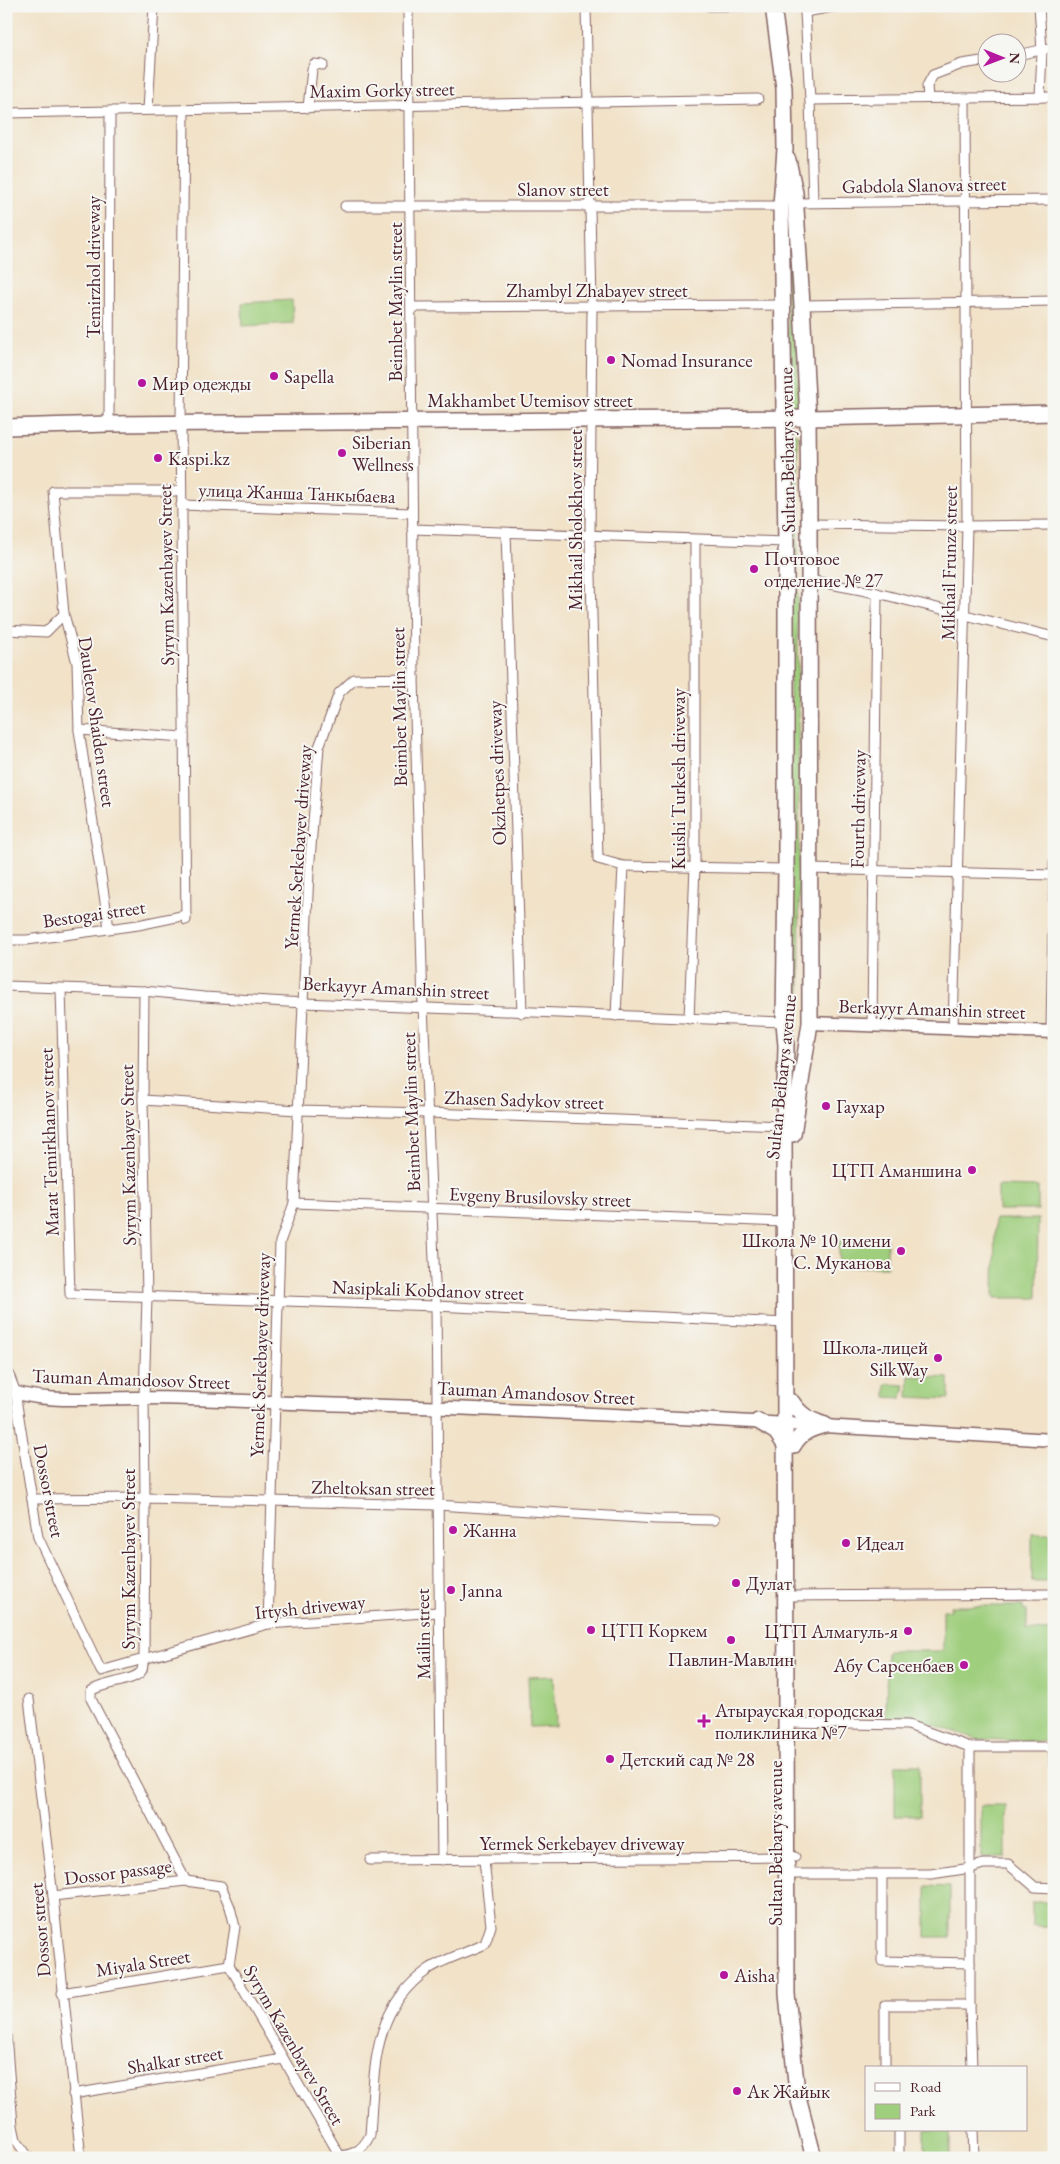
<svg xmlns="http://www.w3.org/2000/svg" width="1060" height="2164" font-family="'EB Garamond',serif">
  <rect width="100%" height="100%" fill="#f6f6f2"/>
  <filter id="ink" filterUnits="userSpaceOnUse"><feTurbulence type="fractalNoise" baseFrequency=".02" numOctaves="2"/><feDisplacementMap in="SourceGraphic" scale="10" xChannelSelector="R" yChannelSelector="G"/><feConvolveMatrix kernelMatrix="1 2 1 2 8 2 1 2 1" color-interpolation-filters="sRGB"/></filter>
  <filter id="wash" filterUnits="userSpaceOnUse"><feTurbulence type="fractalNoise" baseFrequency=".0096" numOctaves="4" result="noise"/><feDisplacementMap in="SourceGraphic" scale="20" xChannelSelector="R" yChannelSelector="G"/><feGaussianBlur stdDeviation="1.12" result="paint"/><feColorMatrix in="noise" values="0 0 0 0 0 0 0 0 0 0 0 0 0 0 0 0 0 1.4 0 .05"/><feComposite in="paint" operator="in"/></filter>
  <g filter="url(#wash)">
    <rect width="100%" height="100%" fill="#f1e2c8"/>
    <g fill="#9fce7d" stroke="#747654">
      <polygon points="786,262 795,262 799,406 790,407"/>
      <polygon points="292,300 293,323 243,326 242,303"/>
      <polygon points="789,434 797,434 800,1002 791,1002"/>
      <polygon points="998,1186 1038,1187 1038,1210 998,1210"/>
      <polygon points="995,1219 1038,1219 1037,1298 994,1298"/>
      <rect x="839" y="1241" width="48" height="26"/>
      <polygon points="909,1376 949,1378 949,1399 908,1397"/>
      <polygon points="886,1384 905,1385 902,1398 886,1397"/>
      <rect x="1032" y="1533" width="19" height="49"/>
      <polygon points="950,1606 1023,1606 1023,1610 1027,1611 1027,1630 1053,1631 1054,1742 978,1739 912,1718 886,1719 887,1651 943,1651 943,1610 950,1610"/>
      <polygon points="554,1676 556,1726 530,1727 528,1677"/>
      <rect x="895" y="1765" width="25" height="51"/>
      <rect x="981" y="1806" width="25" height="51"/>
      <polygon points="926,1886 950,1887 950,1937 926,1937"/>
      <rect x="1032" y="1902" width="22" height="24"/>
      <rect x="925" y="2130" width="25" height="28"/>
    </g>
  </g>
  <g filter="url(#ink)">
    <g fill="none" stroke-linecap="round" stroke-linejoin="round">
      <g stroke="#846362" stroke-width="11">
        <g id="street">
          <polyline points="408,6 414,678 423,1006 436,1306 442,1860"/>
          <polyline points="586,6 592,307 590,535 598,859 623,866 616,1016"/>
          <polyline points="709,6 741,6"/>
          <polyline points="803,6 805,12 839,6"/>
          <polyline points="1039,6 1042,51 1040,97"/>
          <polyline points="805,12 810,100 813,202"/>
          <polyline points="1018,55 1054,47"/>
          <polyline points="928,98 927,86 933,75 962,64 988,60"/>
          <polyline points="810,100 1054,97"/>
          <polyline points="308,108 312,69 314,64 323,65"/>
          <polyline points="148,110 154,6"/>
          <polyline points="184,110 181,424 186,920"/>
          <polyline points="6,113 758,99"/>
          <polyline points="795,203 1054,200"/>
          <polyline points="345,206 781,206"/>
          <polyline points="802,305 1054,301"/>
          <polyline points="412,307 783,305"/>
          <polyline points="109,424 110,111"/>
          <polyline points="181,505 412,513"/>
          <polyline points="809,524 967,526 1054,525"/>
          <polyline points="412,529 786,542"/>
          <polyline points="506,533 522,1013"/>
          <polyline points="809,580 877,593 1054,637"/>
          <polyline points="6,630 46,632 64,614"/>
          <polyline points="79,730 184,737"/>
          <polyline points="623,866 786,869"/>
          <polyline points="809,869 1054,875"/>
          <polyline points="109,928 79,730 77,663 64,614 53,491 181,491"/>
          <polyline points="6,940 27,940 138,925 186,915"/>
          <polyline points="6,986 144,991 204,997 304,1003 784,1022"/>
          <polyline points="61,989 70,1294 436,1306 785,1323"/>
          <path d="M144 991 143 1100 147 1297 144 1398 145 1498 144 1658C143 1661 143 1667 142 1670 136 1682 103 1682 91 1691V1699L186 1881"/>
          <polyline points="689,1019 695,866 695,540"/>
          <polyline points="872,1025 877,593"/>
          <polyline points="953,1028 967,526 965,98"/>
          <polyline points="1051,1032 1054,862"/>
          <polyline points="143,1100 297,1110 429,1113 784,1126"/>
          <polyline points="294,1203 784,1222"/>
          <polyline points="6,1367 16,1393 17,1405 38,1537 101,1671 268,1624 438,1612"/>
          <polyline points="32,1499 145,1498 437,1505 656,1519 714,1520"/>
          <polyline points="785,1596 1054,1594"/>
          <polyline points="268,1624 280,1242 294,1203 309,872 319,747 339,693 354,679 414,678"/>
          <polyline points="29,1699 53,1896 81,2158"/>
          <polyline points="786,1723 908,1725 970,1747 1053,1747 1054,1766"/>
          <polyline points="970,1747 970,2005 972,2068"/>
          <polyline points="370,1860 795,1857"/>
          <polyline points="787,1874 931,1874 971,1868 983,1864 1008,1864 1035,1887 1054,1888"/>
          <polyline points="882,1875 882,1961 970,1963"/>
          <polyline points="53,1896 186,1881 221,1886 230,1907 235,1927 229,1965 340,2156"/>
          <polyline points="62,1993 229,1965"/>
          <polyline points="6,2034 13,2126 16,2140 29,2158"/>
          <polyline points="885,2068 885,2005 970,2005"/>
          <polyline points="73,2094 283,2059"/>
          <polyline points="973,2130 974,2158"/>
          <path d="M326 2158C347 2155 360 2156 370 2135 375 2071 370 2010 429 1969 443 1959 469 1952 485 1944L491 1926 484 1860"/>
          <polyline points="899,2158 899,2130"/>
        </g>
      </g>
      <g stroke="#846362" stroke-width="15">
        <g id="secondary">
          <polyline points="810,1023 1054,1032"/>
          <path d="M6 1389C42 1405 102 1397 142 1398 200 1398 258 1402 316 1404 562 1410 808 1424 1054 1440"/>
        </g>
      </g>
      <g stroke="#846362" stroke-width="18">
        <g id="primary">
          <polyline points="773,6 784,88 785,149 781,206 786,542 786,869 784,1022 786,1046 784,1126 787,1994 797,2093 814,2158"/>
          <polyline points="788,160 795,193 802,305 808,418 809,524 810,1023 793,1134"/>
          <polyline points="6,427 109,424 808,418 1054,413"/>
          <path d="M792 1402C801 1416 810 1420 825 1425"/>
          <polyline points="758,1421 776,1432 785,1445"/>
          <path d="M793 1446C801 1432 810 1429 825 1425"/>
        </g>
      </g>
      <use href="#street" stroke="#fff" stroke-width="9"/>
      <use href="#secondary" stroke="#fff" stroke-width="12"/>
      <use href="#primary" stroke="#fff" stroke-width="15"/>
    </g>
  </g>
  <g fill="#b5179e" stroke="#f6f6f2" stroke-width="2">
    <circle cx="611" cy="360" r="5"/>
    <circle cx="274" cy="376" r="5"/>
    <circle cx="142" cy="383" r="5"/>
    <circle cx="342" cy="453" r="5"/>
    <circle cx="158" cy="458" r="5"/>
    <circle cx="754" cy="569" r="5"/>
    <circle cx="826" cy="1106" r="5"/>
    <circle cx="972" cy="1170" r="5"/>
    <circle cx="901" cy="1251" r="5"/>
    <circle cx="938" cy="1358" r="5"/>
    <circle cx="453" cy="1530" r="5"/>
    <circle cx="846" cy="1543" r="5"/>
    <circle cx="736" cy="1583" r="5"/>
    <circle cx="451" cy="1590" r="5"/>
    <circle cx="591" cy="1630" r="5"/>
    <circle cx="908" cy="1631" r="5"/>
    <circle cx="731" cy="1640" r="5"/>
    <circle cx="964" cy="1665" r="5"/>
    <path d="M701.5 1713.5h5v5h5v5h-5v5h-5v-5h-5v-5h5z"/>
    <circle cx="610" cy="1759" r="5"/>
    <circle cx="724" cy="1975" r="5"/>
    <circle cx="737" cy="2091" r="5"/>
  </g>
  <g text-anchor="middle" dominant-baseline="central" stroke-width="4" stroke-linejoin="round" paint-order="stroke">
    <g font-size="19" fill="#4a1f2b" stroke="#f6f6f2">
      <text transform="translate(382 90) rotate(-1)">Maxim Gorky street</text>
      <text transform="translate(924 185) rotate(-1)">Gabdola Slanova street</text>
      <text x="563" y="189">Slanov street</text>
      <text transform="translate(93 267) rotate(-90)">Temirzhol driveway</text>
      <text x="597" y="290">Zhambyl Zhabayev street</text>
      <text transform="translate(395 302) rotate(-90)">Beimbet Maylin street</text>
      <text x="530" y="400">Makhambet Utemisov street</text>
      <text transform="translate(787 450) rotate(-91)">Sultan Beibarys avenue</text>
      <text transform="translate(297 493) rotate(2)">улица Жанша Танкыбаева</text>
      <text transform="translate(575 520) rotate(-90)">Mikhail Sholokhov street</text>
      <text transform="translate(949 563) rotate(-89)">Mikhail Frunze street</text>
      <text transform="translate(166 575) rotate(-91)">Syrym Kazenbayev Street</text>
      <text transform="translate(399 707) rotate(-91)">Beimbet Maylin street</text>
      <text transform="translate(97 722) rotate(82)">Dauletov Shaiden street</text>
      <text transform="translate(497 773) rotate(-92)">Okzhetpes driveway</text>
      <text transform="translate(678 779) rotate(-90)">Kuishi Turkesh driveway</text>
      <text transform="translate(858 809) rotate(-89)">Fourth driveway</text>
      <text transform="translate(298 847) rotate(-86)">Yermek Serkebayev driveway</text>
      <text transform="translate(94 914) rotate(-8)">Bestogai street</text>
      <text transform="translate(396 988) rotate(3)">Berkayyr Amanshin street</text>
      <text transform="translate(932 1009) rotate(2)">Berkayyr Amanshin street</text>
      <text transform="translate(781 1077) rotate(-84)">Sultan Beibarys avenue</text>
      <text transform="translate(524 1100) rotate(2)">Zhasen Sadykov street</text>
      <text transform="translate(411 1112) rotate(-92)">Beimbet Maylin street</text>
      <text transform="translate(49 1142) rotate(-92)">Marat Temirkhanov street</text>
      <text transform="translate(128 1155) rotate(-91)">Syrym Kazenbayev Street</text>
      <text transform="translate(540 1197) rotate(2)">Evgeny Brusilovsky street</text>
      <text transform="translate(428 1290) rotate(2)">Nasipkali Kobdanov street</text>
      <text transform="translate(260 1355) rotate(-88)">Yermek Serkebayev driveway</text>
      <text transform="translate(131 1379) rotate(2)">Tauman Amandosov Street</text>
      <text transform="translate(536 1393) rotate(3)">Tauman Amandosov Street</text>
      <text transform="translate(373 1488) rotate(1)">Zheltoksan street</text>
      <text transform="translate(49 1491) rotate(79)">Dossor street</text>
      <text transform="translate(128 1559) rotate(-90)">Syrym Kazenbayev Street</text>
      <text transform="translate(310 1607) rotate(-6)">Irtysh driveway</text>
      <text transform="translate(423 1634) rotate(-91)">Mailin street</text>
      <text x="582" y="1843">Yermek Serkebayev driveway</text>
      <text transform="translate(775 1843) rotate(-90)">Sultan Beibarys avenue</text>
      <text transform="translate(118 1872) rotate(-7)">Dossor passage</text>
      <text transform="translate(40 1930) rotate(-95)">Dossor street</text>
      <text transform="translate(143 1963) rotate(-9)">Miyala Street</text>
      <text transform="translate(294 2045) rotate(60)">Syrym Kazenbayev Street</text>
      <text transform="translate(175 2060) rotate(-9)">Shalkar street</text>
    </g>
    <g font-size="19" fill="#4a1f2b" stroke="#f6f6f2" text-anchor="start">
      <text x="621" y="360">Nomad Insurance</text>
      <text x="284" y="376">Sapella</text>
      <text x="152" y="383">Мир одежды</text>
      <text x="352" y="442">Siberian<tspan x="352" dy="22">Wellness</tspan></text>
      <text x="168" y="458">Kaspi.kz</text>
      <text x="764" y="558">Почтовое<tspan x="764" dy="22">отделение № 27</tspan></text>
      <text x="836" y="1106">Гаухар</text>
      <text x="962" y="1170" text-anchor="end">ЦТП Аманшина</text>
      <text x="891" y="1240" text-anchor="end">Школа № 10 имени<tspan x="891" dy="22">С. Муканова</tspan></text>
      <text x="928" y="1347" text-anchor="end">Школа-лицей<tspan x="928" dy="22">SilkWay</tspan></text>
      <text x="463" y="1530">Жанна</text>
      <text x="856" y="1543">Идеал</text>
      <text x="746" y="1583">Дулат</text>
      <text x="461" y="1590">Janna</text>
      <text x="601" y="1630">ЦТП Коркем</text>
      <text x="898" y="1631" text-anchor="end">ЦТП Алмагуль-я</text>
      <text x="731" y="1659" text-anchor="middle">Павлин-Мавлин</text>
      <text x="954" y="1665" text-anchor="end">Абу Сарсенбаев</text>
      <text x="715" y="1710">Атырауская городская<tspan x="715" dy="22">поликлиника №7</tspan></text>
      <text x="620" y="1759">Детский сад № 28</text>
      <text x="734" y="1975">Aisha</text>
      <text x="747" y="2091">Ак Жайык</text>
    </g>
  </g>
  <rect width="1060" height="2164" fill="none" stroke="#f6f6f2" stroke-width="25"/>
  <rect x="865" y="2066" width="162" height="65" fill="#f6f6f2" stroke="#b1a0a2"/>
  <rect x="875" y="2083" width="25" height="8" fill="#ffffff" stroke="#b1a0a2"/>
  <text x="910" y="2092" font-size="15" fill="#4a1f2b">Road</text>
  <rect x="875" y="2104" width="25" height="15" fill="#9fce7d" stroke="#b1a0a2"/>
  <text x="910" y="2116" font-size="15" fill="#4a1f2b">Park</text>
  <g transform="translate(1002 58) rotate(91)"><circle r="24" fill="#f6f6f2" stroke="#b1a0a2"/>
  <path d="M0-4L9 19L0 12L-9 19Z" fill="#b5179e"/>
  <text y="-8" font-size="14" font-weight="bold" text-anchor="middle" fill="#4a1f2b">N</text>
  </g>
</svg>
